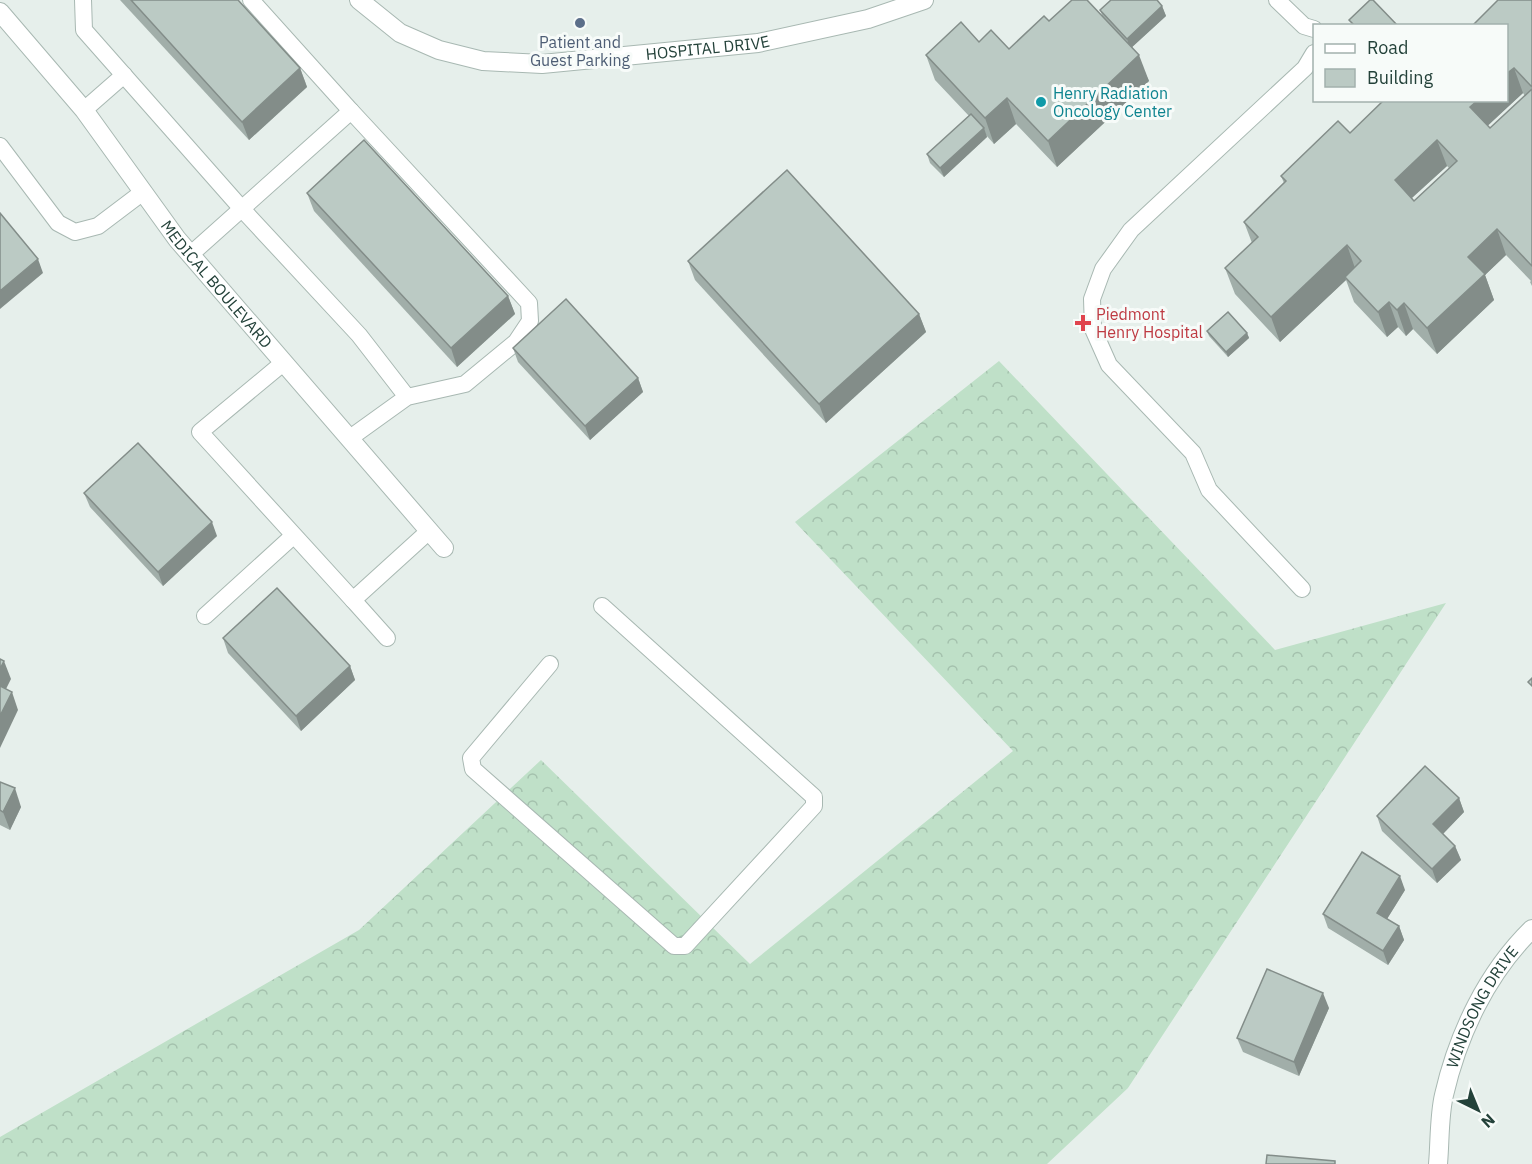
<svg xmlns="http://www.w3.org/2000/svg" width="1532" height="1164" font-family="'IBM Plex Sans',sans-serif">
  <defs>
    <pattern id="forest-crowns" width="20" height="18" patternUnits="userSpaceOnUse" patternTransform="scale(1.5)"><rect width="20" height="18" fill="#bfe0c8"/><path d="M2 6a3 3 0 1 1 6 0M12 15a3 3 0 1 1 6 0" fill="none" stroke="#a4c1ad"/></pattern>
  </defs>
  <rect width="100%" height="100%" fill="#e6efeb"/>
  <polygon fill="url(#forest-crowns)" points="999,361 1275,650 1446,603 1128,1088 1047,1164 0,1164 0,1137 359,930 541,760 750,964 1013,751 795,522"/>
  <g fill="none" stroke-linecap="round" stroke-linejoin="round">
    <g stroke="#a8b8b2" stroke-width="18">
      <g id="service">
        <polyline points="83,0 84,30 242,209 359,335 407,397"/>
        <polyline points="251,0 351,111"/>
        <polyline points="1277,0 1304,26 1314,29"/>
        <polyline points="84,110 124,75"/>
        <polyline points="0,146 58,223 75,232 98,226 143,192"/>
        <polyline points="190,255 351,111 529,303 530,321 516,342 465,384 407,397 350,438"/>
        <polyline points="283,363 200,432 353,600 429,531"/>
        <polyline points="1302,589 1209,490 1193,453 1109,365 1093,329 1092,299 1103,269 1131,230 1305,68 1314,53"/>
        <polyline points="353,600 387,638"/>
        <polyline points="205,616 293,536"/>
        <polyline points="550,664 471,758 473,769 674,946 685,946 814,806 814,797 602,606"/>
      </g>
    </g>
    <g stroke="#a8b8b2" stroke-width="20">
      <g id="minor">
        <path id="s1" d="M359 0 400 33 439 50 483 61 542 64 758 43 868 19 924 0"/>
        <path id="s2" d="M0 12 84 110 177 239 444 548"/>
        <path id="s3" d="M1438 1164C1440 1142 1439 1116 1444 1095 1458 1034 1487 973 1532 929"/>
      </g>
    </g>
    <use href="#service" stroke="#fff" stroke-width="16"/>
    <use href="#minor" stroke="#fff" stroke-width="18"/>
  </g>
  <g fill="#a1aea9" fill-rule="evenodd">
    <polygon points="120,0 238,0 300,68 307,87 249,140"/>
    <path d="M1532 0V286L1530 282 1531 281 1506 255 1485 275 1494 300 1437 354 1413 329 1406 336 1398 327 1387 337 1354 302 1346 280 1280 342 1235 294 1225 268 1252 243 1244 222 1284 183 1281 176 1350 133 1506 26ZM1523 93 1525 96 1490 128 1487 125ZM1447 166 1449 168 1414 201 1412 198Z"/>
    <polygon points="1162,6 1166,16 1132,47 1149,81 1057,167 1016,124 994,144 986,135 987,137 944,177 930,163 927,154 969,116 935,80 926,55 979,42 1009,49 1049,21 1102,15 1100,10"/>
    <polygon points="307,193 508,296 515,314 457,367 314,211"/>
    <polygon points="688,261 919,314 926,332 826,423 695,280"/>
    <polygon points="1207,331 1247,333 1249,338 1228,357 1209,336"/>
    <polygon points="513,348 638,378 643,392 590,440 518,362"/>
    <polygon points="84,493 217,536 163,586 90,507"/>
    <polygon points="223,638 350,666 355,680 301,731 228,653"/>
    <polygon points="0,782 21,807 10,830 0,825"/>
    <polygon points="1459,798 1464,812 1443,834 1455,846 1461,860 1437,883 1382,831 1377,816"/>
    <polygon points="1405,890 1387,919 1399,926 1404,940 1388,965 1328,928 1323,914"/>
    <polygon points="1329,1008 1299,1076 1243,1052 1237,1038"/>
  </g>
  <g fill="#838d89">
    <polygon points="1162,6 1166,16 1130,49 1127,39"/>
    <polygon points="1139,55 1149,81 1057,167 1048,141"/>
    <polygon points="300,68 307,87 249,140 242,122"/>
    <polygon points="1514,68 1523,93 1480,133 1470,107 1478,100 1506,100 1506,74"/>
    <polygon points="1007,98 1016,124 994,144 985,118"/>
    <polygon points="984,128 987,137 944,177 940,168"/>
    <polygon points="1437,140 1447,166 1404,205 1395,180"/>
    <polygon points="1497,229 1506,255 1485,275 1494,300 1437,354 1427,328 1468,257"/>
    <polygon points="1347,245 1356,271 1345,277 1346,280 1280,342 1271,317"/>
    <polygon points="38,259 43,273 0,309 0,291"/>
    <polygon points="508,296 515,314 457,367 451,348"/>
    <polygon points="1389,302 1398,327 1387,337 1378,312"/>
    <polygon points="1404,303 1413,329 1406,336 1397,310"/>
    <polygon points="919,314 926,332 826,423 819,404"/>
    <polygon points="1247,333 1249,338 1228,357 1226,352"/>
    <polygon points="638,378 643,392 590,440 585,426"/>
    <polygon points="212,522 217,536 163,586 158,572"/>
    <polygon points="4,661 11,679 0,701 0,669"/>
    <polygon points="350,666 355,680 301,731 296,716"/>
    <polygon points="12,692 18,710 0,748 0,716"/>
    <polygon points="15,788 21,807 10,830 3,812"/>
    <polygon points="1459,798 1464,812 1438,839 1433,824"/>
    <polygon points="1455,846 1461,860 1437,883 1432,869"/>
    <polygon points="1400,876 1405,890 1382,927 1377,913"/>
    <polygon points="1399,926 1404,940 1388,965 1383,951"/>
    <polygon points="1323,993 1329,1008 1299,1076 1294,1062"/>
  </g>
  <g fill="#bbcac4" stroke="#838d89" stroke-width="1.5" fill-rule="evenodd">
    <polygon points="131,0 238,0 300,68 242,122"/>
    <polygon points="1072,0 1087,0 1139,55 1048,141 1007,98 985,118 926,55 961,22 979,42 991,30 1009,49 1044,16 1049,21"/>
    <polygon points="1111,0 1157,0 1162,6 1127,39 1100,10"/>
    <polygon points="1370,0 1373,0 1398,26 1355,26 1349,20"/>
    <polygon points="1498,0 1532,0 1532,87 1514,68 1506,74 1506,26 1472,26"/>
    <path d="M1532 89V266L1497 229 1468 257 1485 274 1427 328 1404 303 1397 310 1389 302 1378 312 1345 277 1361 261 1347 245 1271 317 1225 268 1258 237 1244 222 1286 181 1281 176 1338 121 1350 133 1384 100H1478L1470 107 1490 128ZM1437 140 1457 161 1414 201 1395 180Z"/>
    <polygon points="971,114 984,128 940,168 927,154"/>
    <polygon points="364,140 508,296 451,348 307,193"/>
    <polygon points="787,170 919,314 819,404 688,261"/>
    <polygon points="0,213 38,259 0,291"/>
    <polygon points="566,299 638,378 585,426 513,348"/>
    <polygon points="1228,312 1247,333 1226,352 1207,331"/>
    <polygon points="138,443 212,522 158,572 84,493"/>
    <polygon points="277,588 350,666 296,716 223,638"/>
    <polygon points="0,659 4,661 0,669"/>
    <polygon points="1532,678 1532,686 1528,682"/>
    <polygon points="0,686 12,692 0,716"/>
    <polygon points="1425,766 1459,798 1433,824 1455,846 1432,869 1377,816"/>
    <polygon points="0,782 15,788 3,812 0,810"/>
    <polygon points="1362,852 1400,876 1377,913 1399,926 1383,951 1323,914"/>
    <polygon points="1267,969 1323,993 1294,1062 1237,1038"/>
    <polygon points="1267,1155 1335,1161 1335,1164 1266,1164"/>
  </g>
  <circle fill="#5c6f8a" stroke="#f7fbf9" stroke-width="2" cx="580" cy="23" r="6"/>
  <circle fill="#0f9aa8" stroke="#f7fbf9" stroke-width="2" cx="1041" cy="102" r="6"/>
  <path fill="#e0444e" stroke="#f7fbf9" stroke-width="2" d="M1080 314h6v6h6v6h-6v6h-6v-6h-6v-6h6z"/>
  <g text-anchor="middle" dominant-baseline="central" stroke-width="6" stroke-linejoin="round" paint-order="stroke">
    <g font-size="16" fill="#4e5e75" stroke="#f7fbf9">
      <text x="580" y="42">Patient and<tspan x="580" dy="18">Guest Parking</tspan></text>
    </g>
    <g font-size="16" fill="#24423a" stroke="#f7fbf9">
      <text stroke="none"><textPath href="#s1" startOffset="366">HOSPITAL DRIVE</textPath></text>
      <text stroke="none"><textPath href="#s2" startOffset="348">MEDICAL BOULEVARD</textPath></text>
      <text stroke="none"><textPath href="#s3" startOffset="166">WINDSONG DRIVE</textPath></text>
    </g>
    <g font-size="16" fill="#0d838f" stroke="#f7fbf9" text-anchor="start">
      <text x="1053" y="93">Henry Radiation<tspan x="1053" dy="18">Oncology Center</tspan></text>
    </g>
    <g font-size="16" fill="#be3a42" stroke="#f7fbf9" text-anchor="start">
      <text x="1096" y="314">Piedmont<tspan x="1096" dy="18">Henry Hospital</tspan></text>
    </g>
  </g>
  <rect x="1313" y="24" width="195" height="78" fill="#f7fbf9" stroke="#a3b1ad" stroke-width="1.5"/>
  <rect x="1325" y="44" width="30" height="9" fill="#ffffff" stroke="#a3b1ad" stroke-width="1.5"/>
  <text x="1367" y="54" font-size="18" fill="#24423a">Road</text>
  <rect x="1325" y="69" width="30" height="18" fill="#bbcac4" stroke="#a3b1ad" stroke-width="1.5"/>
  <text x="1367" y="84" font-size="18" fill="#24423a">Building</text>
  <g transform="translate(1478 1110) rotate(137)" stroke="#f7fbf9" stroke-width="4.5" paint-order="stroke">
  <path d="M0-4.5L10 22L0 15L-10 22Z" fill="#24423a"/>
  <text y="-9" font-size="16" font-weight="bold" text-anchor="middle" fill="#24423a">N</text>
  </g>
</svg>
